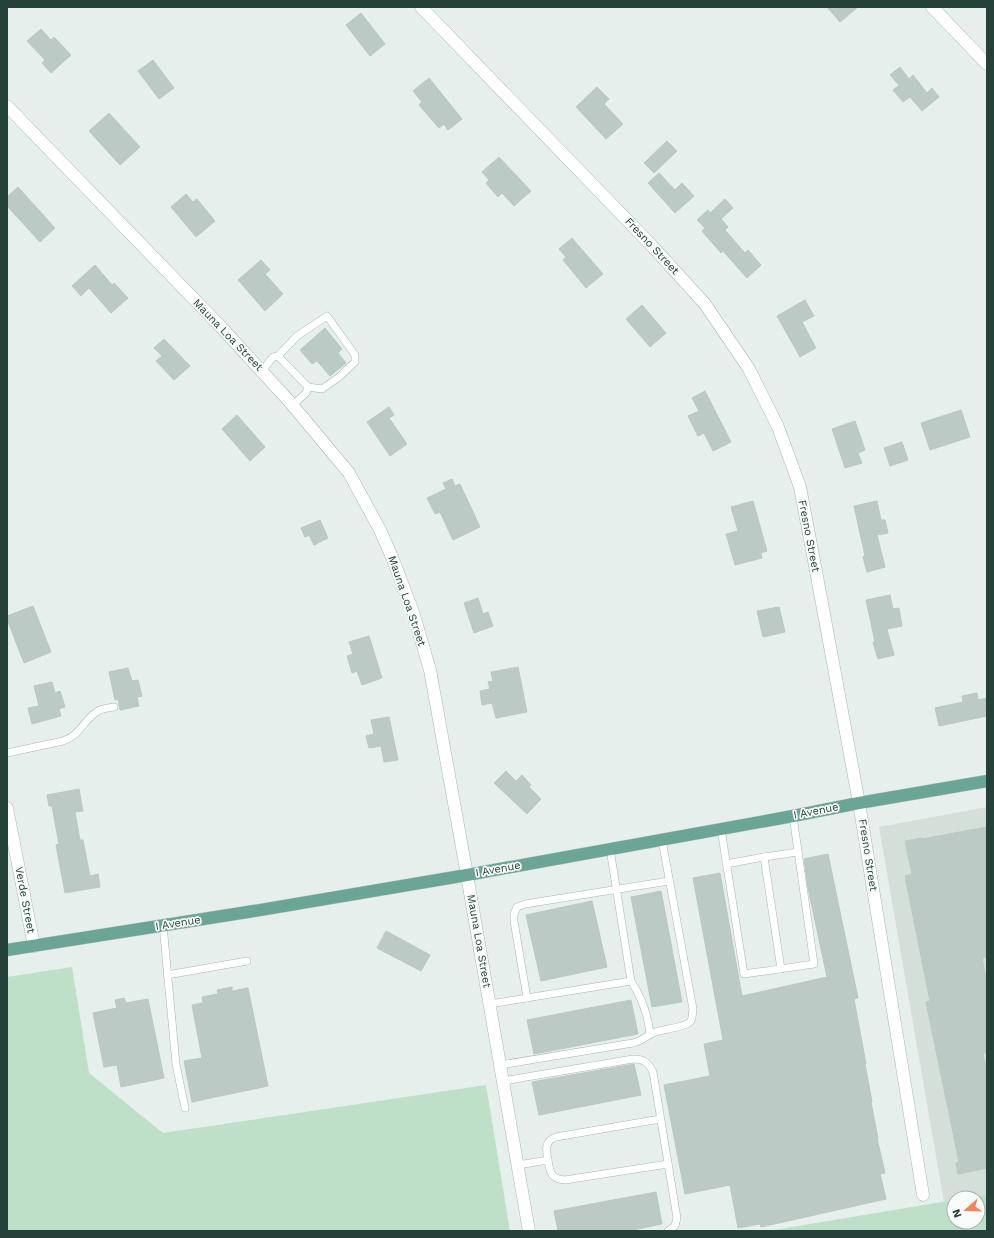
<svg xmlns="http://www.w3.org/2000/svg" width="994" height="1238" font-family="'Work Sans',sans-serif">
  <rect width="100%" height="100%" fill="#e6efeb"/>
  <polygon fill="#d4dfda" points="987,807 987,1195 968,1198 954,1198 954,1200 944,1202 879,827"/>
  <g fill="#bfe0c8">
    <polygon points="72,967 89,1073 163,1133 486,1085 510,1231 7,1231 7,977"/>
    <polygon points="987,1195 987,1231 768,1231 954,1200 954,1222 978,1222 978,1198 968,1198"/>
  </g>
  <g fill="#bbcac4" stroke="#b8c9c2">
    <polygon points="827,7 858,7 840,22"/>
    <polygon points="361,13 385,44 370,56 346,25"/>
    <polygon points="41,29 51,40 54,37 71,55 51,73 42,63 45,60 27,41"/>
    <polygon points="153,60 174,88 159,99 138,71"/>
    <polygon points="900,67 909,79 913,75 927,93 932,88 939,97 922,111 910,97 903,102 893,90 899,85 890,75"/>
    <polygon points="429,78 462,119 448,130 444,124 439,128 419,105 422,102 413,91"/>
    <polygon points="597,87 609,99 604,104 623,124 606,139 576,107"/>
    <polygon points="109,113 140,147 120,165 89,131"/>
    <polygon points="667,141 677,151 654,173 644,163"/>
    <polygon points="499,157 531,191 514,206 502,193 498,197 486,183 489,180 482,172"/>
    <polygon points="659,173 675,190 682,183 694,196 675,213 648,183"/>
    <polygon points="18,187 55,228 40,242 7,206 7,197"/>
    <polygon points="186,194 193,202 197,199 215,221 196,237 171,207"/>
    <polygon points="725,199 733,208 721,219 728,227 725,230 745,253 748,250 761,265 747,278 723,251 721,253 702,231 705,228 697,220 708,210 710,213"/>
    <polygon points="572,238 603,274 586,288 563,260 566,257 559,249"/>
    <polygon points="261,260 270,270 265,274 283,294 265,311 238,280"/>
    <polygon points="95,265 112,285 114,283 128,298 111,313 89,288 81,296 72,286"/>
    <polygon points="805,300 814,316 802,322 816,348 800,357 777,316"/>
    <polygon points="642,305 666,333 650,347 626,319"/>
    <polygon points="325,328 342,349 338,353 346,363 330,376 317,361 312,364 300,350"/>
    <polygon points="164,339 190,366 174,380 156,361 162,356 154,348"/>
    <polygon points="705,391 731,442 713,451 704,433 698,436 688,416 699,411 692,398"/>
    <polygon points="389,407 394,415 389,418 407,444 390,456 367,422"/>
    <polygon points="961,410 970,437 930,450 921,423"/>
    <polygon points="237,415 265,447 250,461 222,429"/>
    <polygon points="855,421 865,450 858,453 862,463 845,468 832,429"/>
    <polygon points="902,442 908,460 890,466 884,448"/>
    <polygon points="452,479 455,486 460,484 480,527 453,540 440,512 435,514 427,498 446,489 443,483"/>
    <polygon points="753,501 767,551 761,553 762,558 735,565 726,534 738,531 731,507"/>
    <polygon points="877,501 881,520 885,520 888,533 877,535 885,567 867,572 863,557 865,556 854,506"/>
    <polygon points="320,520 328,538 314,545 309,535 305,537 301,528"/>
    <polygon points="890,595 893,609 899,608 902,626 887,629 894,655 878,659 873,642 875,642 866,600"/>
    <polygon points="478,598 483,614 488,612 493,626 474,633 464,603"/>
    <polygon points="33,606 51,652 24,663 7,619 7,616"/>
    <polygon points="779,607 785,632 763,637 757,611"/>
    <polygon points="369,636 382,678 362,685 357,671 352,673 347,656 353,654 349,642"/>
    <polygon points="518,667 527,712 496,718 492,703 482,705 480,691 490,689 488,682 493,681 491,672"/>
    <polygon points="128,668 132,681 138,680 142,696 137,697 139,706 120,710 118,699 115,700 109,672"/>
    <polygon points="52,682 55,693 60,691 65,707 59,709 61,716 32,724 28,708 39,706 34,686"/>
    <polygon points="977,693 978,700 987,698 987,716 939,726 935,708 963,702 962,696"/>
    <polygon points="389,717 398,760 384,762 381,746 369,748 366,736 374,734 371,720"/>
    <polygon points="506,771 516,781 522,775 531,785 529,787 541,799 527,814 494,783"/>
    <polygon points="79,789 83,811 75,812 80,840 83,840 90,876 98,874 100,887 65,893 56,845 59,844 52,806 49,806 47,795"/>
    <polygon points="987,827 987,957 982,958 987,983 987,1053 983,1053 987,1075 987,1168 958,1174 956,1163 959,1162 926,1002 930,1001 905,876 912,874 905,841 922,838 922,839"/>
    <polygon points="828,854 858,998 854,999 866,1064 865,1064 872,1102 871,1102 878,1138 877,1138 885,1173 880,1174 886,1199 761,1227 760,1224 738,1228 730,1185 685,1194 664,1085 710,1076 704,1044 723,1040 693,878 720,873 742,996 827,977 808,888 804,859"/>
    <polygon points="661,891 682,1002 652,1007 631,897"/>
    <polygon points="592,901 607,967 541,981 526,915"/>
    <polygon points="386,931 430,955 421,971 377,948"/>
    <polygon points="232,987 232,991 248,988 268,1086 192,1102 184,1061 202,1058 192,1005 203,1003 202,997 218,994 217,990"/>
    <polygon points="124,998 126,1003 148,999 164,1078 121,1087 117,1065 104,1067 93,1013 117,1008 115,1000"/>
    <polygon points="631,1000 638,1034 534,1054 527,1020"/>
    <polygon points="634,1064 641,1095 539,1115 532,1082"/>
    <polygon points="656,1192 662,1224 628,1231 558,1231 554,1211"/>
  </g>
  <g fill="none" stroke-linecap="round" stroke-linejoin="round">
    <g stroke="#a8b8b2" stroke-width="8">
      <g id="service">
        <polyline points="278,356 297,336 327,316 355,355 355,362 339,377 322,389 308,387"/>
        <polyline points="262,371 273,357 278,356 308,387 306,393 293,405"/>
        <path d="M7 753 63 741C81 735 84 719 98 711 102 708 109 708 114 707"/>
        <polyline points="721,829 744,974 814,964 793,816"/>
        <polyline points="764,857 798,852"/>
        <polyline points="726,864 764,857 781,969"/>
        <polyline points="163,925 176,1064 185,1108"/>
        <polyline points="167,975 247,961"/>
        <path d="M631 981C642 998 648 1014 650 1034"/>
        <polyline points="527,998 514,921 514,914 517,907 525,904 669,881"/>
        <polyline points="490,1004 631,981 610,849"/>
        <path d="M500 1065 633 1043C643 1041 649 1033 659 1031 666 1029 685 1027 690 1022 693 1019 692 1014 693 1009L662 840"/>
        <path d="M503 1081 633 1059C644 1059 648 1062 653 1072L677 1218 675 1226 668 1231"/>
        <path d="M548 1160C546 1150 544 1141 556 1137L660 1119"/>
        <path d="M518 1165 548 1160C550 1173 551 1179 565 1180L668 1164"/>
      </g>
    </g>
    <g stroke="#a8b8b2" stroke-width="13">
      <g id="minor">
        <polyline points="421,7 654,248 705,304 749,369 778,427 800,487 816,571 859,803 923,1195"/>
        <polyline points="932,7 987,64"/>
        <polyline points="7,106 222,328 289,401 349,473 380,530 392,557 413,612 430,670 467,875 529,1231"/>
        <polyline points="7,808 34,946"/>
      </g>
    </g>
    <g stroke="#c2cac8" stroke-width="13">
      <polyline id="primary" points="7,950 254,911 467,875 793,816 859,803 987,781"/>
    </g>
    <use href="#service" stroke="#fff" stroke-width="7"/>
    <use href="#minor" stroke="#fff" stroke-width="12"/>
    <use href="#primary" stroke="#6aa596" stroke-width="12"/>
  </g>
  <g text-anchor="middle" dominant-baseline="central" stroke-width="3.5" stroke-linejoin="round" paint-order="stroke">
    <g font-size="11" fill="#24423a" stroke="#f7fbf9">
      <text transform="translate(652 246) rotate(47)">Fresno Street</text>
      <text transform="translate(228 335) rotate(46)">Mauna Loa Street</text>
      <text transform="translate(809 536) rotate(79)">Fresno Street</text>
      <text transform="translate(407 601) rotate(71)">Mauna Loa Street</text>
      <text transform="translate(816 811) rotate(-11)">I Avenue</text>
      <text transform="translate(868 855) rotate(81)">Fresno Street</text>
      <text transform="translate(498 869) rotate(-10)">I Avenue</text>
      <text transform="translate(25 900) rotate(79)">Verde Street</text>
      <text transform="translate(178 923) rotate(-9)">I Avenue</text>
      <text transform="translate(479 941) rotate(80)">Mauna Loa Street</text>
    </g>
  </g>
  <rect width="994" height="1238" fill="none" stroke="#24423a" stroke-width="16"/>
  <g transform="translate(966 1210) rotate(250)"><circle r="19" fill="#f7fbf9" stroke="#a3b1ad"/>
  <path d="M0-3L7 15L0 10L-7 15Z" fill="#f4845f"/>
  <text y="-6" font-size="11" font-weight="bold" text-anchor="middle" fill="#24423a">N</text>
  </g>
</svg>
